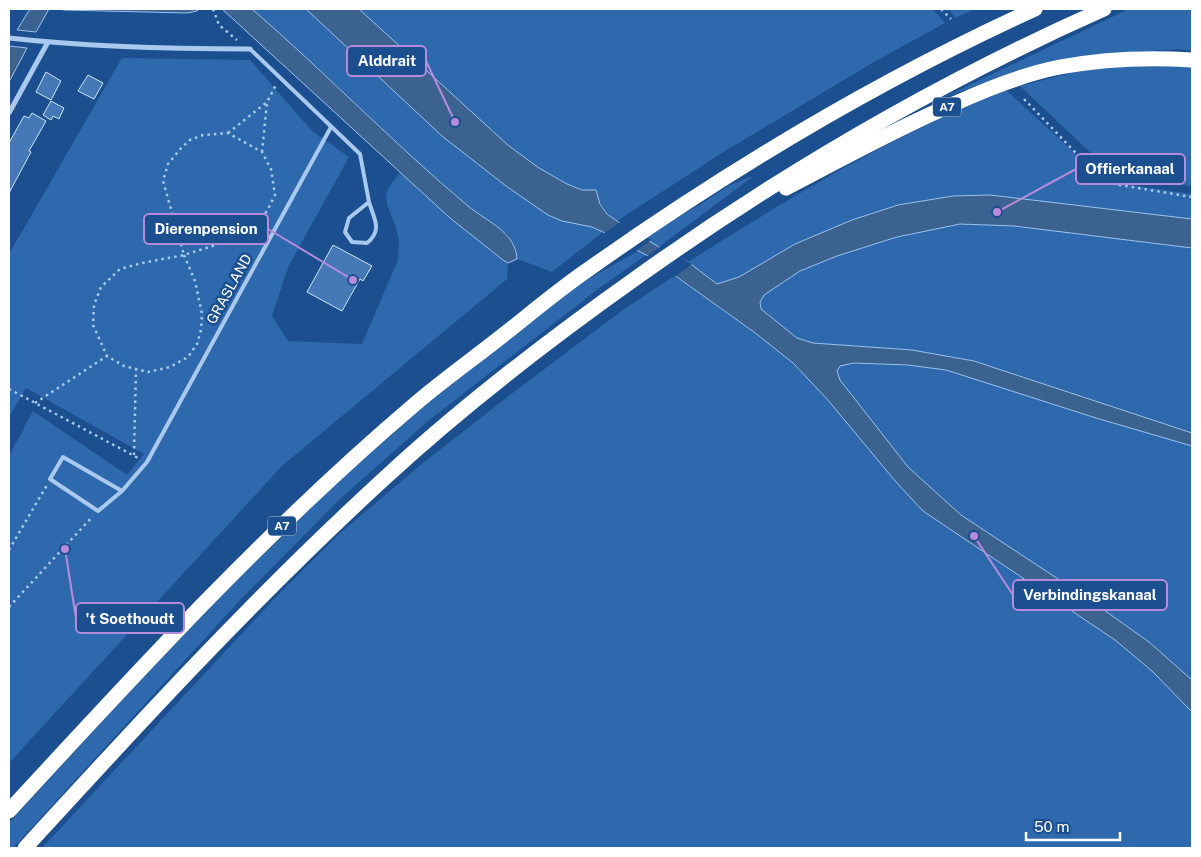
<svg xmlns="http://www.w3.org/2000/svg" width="1201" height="857" font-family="'Public Sans',sans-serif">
  <rect width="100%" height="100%" fill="#1b4f8f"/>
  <g fill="#2e69ad">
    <polygon points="252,9 306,9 442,136 506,186 548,214 562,221 592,227 603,232 552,272 517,259 516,250 508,235 481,217 420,164 318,68"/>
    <path d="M359 9H933L945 23 874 62 725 151 617 221C605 212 600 204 596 190H582L567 184 539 168 509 146Z"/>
    <polygon points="949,9 975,9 955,18"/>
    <polygon points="1129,9 1192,9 1192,51 1179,49 1100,54 1050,63 996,79 942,98"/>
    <polygon points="122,58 250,60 312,131 349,157 288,267 272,316 288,341 362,344 398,260 399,240 395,225 387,204 386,195 389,187 400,172 450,218 508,263 507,279 282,466 9,763 9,456 33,411 127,475 144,454 26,388 9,417 9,254"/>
    <polygon points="1192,64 1192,186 1128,178 1111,172 1020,86 1075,72 1111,66"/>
    <path d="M1006 90 1098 174 1115 183 1192 194V219L990 195 953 196 898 205 852 220 795 244 739 277 717 284 688 262C789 198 894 134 1006 90Z"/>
    <polygon points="755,175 659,247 643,237 701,204 728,186"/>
    <polygon points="960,224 1014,226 1192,248 1192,433 974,361 912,350 813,343 797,338 761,309 760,302 764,295 800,271 837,256 897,237"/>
    <polygon points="638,251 646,255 598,289 428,421 340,499 242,598 13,848 9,848 9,823 186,631 334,485 421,409 552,304 581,283"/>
    <polygon points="674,276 754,332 793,363 827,399 896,482 923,511 1115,640 1152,671 1192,712 1192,848 42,848 275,598 339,534 423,463 510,395 620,312"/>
    <polygon points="854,363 908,365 946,370 1096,418 1192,446 1192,680 1149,642 1087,598 961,515 908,467 839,380 837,371 840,366"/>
  </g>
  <g fill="#3c6290" stroke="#9cc4f0">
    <polygon points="30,9 49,9 36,32 17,30"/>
    <polygon points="63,9 199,9 197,11 187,13 63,10"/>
    <path d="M222 9H252C326 73 393 143 468 206 486 221 516 232 517 259L508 263 503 260 450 218Z"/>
    <polygon points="306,9 359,9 509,146 539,168 567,184 582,190 596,190 600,204 607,214 617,221 659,247 688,262 717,284 739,277 795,244 852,220 898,205 953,196 990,195 1192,219 1192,248 1014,226 960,224 897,237 837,256 800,271 764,295 760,302 761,309 797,338 813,343 912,350 974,361 1192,433 1192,446 1096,418 946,370 908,365 854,363 840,366 837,371 840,380 908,467 961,515 1087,598 1149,642 1192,680 1192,712 1152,671 1115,640 923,511 896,482 827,399 793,363 754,332 646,255 603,232 592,227 562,221 548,215 506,186 442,136"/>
    <polygon points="9,46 27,48 9,82"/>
  </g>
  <g fill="#1b4f8f">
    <polygon points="620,222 651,240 635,252 603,234"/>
    <polygon points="661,246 692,264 673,278 645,258"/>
  </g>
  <g fill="#4478b7" stroke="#cfe3fa">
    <polygon points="46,72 61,81 51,100 36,92"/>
    <polygon points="88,75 103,83 94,99 78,91"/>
    <polygon points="51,101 64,108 59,119 53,116 51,120 43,115"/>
    <polygon points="32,113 46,121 29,151 31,152 9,193 9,143 24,116 29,118"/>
    <polygon points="333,245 372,266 363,281 360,279 342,311 307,292"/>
  </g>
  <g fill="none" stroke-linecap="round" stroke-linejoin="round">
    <g stroke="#a9c9ee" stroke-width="2.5" stroke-dasharray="2.5 4" stroke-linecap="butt">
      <polyline points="213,9 219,25 237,40"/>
      <polyline points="941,9 951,19"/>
      <polyline points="1024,99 1100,178 1108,183 1192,197"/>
      <polyline points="228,133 267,102 277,83"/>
      <polyline points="262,152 267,103"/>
      <polyline points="184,255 195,281 202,314 201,330 197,344 188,357 170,367 148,372 124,366 107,356 93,325 94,305 101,287 120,269 142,263 184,255 235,239 253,229 267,211 275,195 271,169 262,152 228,133 203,135 190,140 182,147 168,164 163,181 184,255"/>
      <polyline points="9,389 140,459"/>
      <polyline points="35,403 107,356"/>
      <polyline points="134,455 136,370"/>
      <polyline points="9,550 47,485"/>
      <polyline points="9,607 93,516"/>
    </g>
    <g stroke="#a9c9ee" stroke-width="4">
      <path d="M250 49 360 154 369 202 349 218 345 232 352 242 367 243C383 230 374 219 369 202"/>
      <polyline points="122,491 98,511 50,479 63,457 122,491 147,462 331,127"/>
    </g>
    <g stroke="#a9c9ee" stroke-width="5">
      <path d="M9 38C89 47 169 49 250 49"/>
      <polyline points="9,113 48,42"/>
    </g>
    <g stroke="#fff" stroke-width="15">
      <path d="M786 188C842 159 897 128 956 103 989 88 1024 74 1060 67 1103 59 1148 57 1192 60"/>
      <path d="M9 811C138 671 268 529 414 405 442 381 473 359 502 336 530 314 557 291 586 271 727 171 877 81 1035 9"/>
      <path d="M25 848C142 720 259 593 387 476 465 404 550 339 636 278 783 173 939 82 1104 9"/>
    </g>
  </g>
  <g text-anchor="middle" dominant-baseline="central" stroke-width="5" stroke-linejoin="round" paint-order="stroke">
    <g fill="#1b4f8f" stroke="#bbcadd" stroke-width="1">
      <rect x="933" y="97.5" width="28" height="19" rx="4"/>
      <rect x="268" y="516.5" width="28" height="19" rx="4"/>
    </g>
    <g font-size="12" font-weight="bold" fill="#fff">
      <text x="947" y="107">A7</text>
      <text x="282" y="526">A7</text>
    </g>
    <g font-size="14" fill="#fff" stroke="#1b4f8f">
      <text transform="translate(229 289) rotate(-61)">GRASLAND</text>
    </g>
  </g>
  <path fill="none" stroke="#b68bdc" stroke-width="2" d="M455 122L426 61M997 212L1076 169M353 280L268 229M974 536L1013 595M65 549L76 618"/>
  <g fill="#b68bdc" stroke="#1b4f8f" stroke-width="2">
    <circle cx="455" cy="122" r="5"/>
    <circle cx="997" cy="212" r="5"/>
    <circle cx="353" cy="280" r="5"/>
    <circle cx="974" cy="536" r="5"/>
    <circle cx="65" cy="549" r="5"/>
  </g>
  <g fill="#1b4f8f" stroke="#b68bdc" stroke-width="2">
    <rect x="347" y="46" width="79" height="30" rx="5"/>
    <rect x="1076" y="154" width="109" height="30" rx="5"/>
    <rect x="144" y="214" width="124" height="30" rx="5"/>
    <rect x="1013" y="580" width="154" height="30" rx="5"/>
    <rect x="76" y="603" width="108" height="30" rx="5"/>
  </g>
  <g font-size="15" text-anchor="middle" font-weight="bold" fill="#fff">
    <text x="387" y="66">Alddrait</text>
    <text x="1130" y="174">Offierkanaal</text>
    <text x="206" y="234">Dierenpension</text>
    <text x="1090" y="600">Verbindingskanaal</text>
    <text x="130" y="624">'t Soethoudt</text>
  </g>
  <rect width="1201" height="857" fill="none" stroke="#ffffff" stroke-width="20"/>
  <path d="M1026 832v8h94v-8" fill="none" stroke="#ffffff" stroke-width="2.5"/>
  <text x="1034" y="832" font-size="15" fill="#ffffff" stroke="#1b4f8f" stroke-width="4" paint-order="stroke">50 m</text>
</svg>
